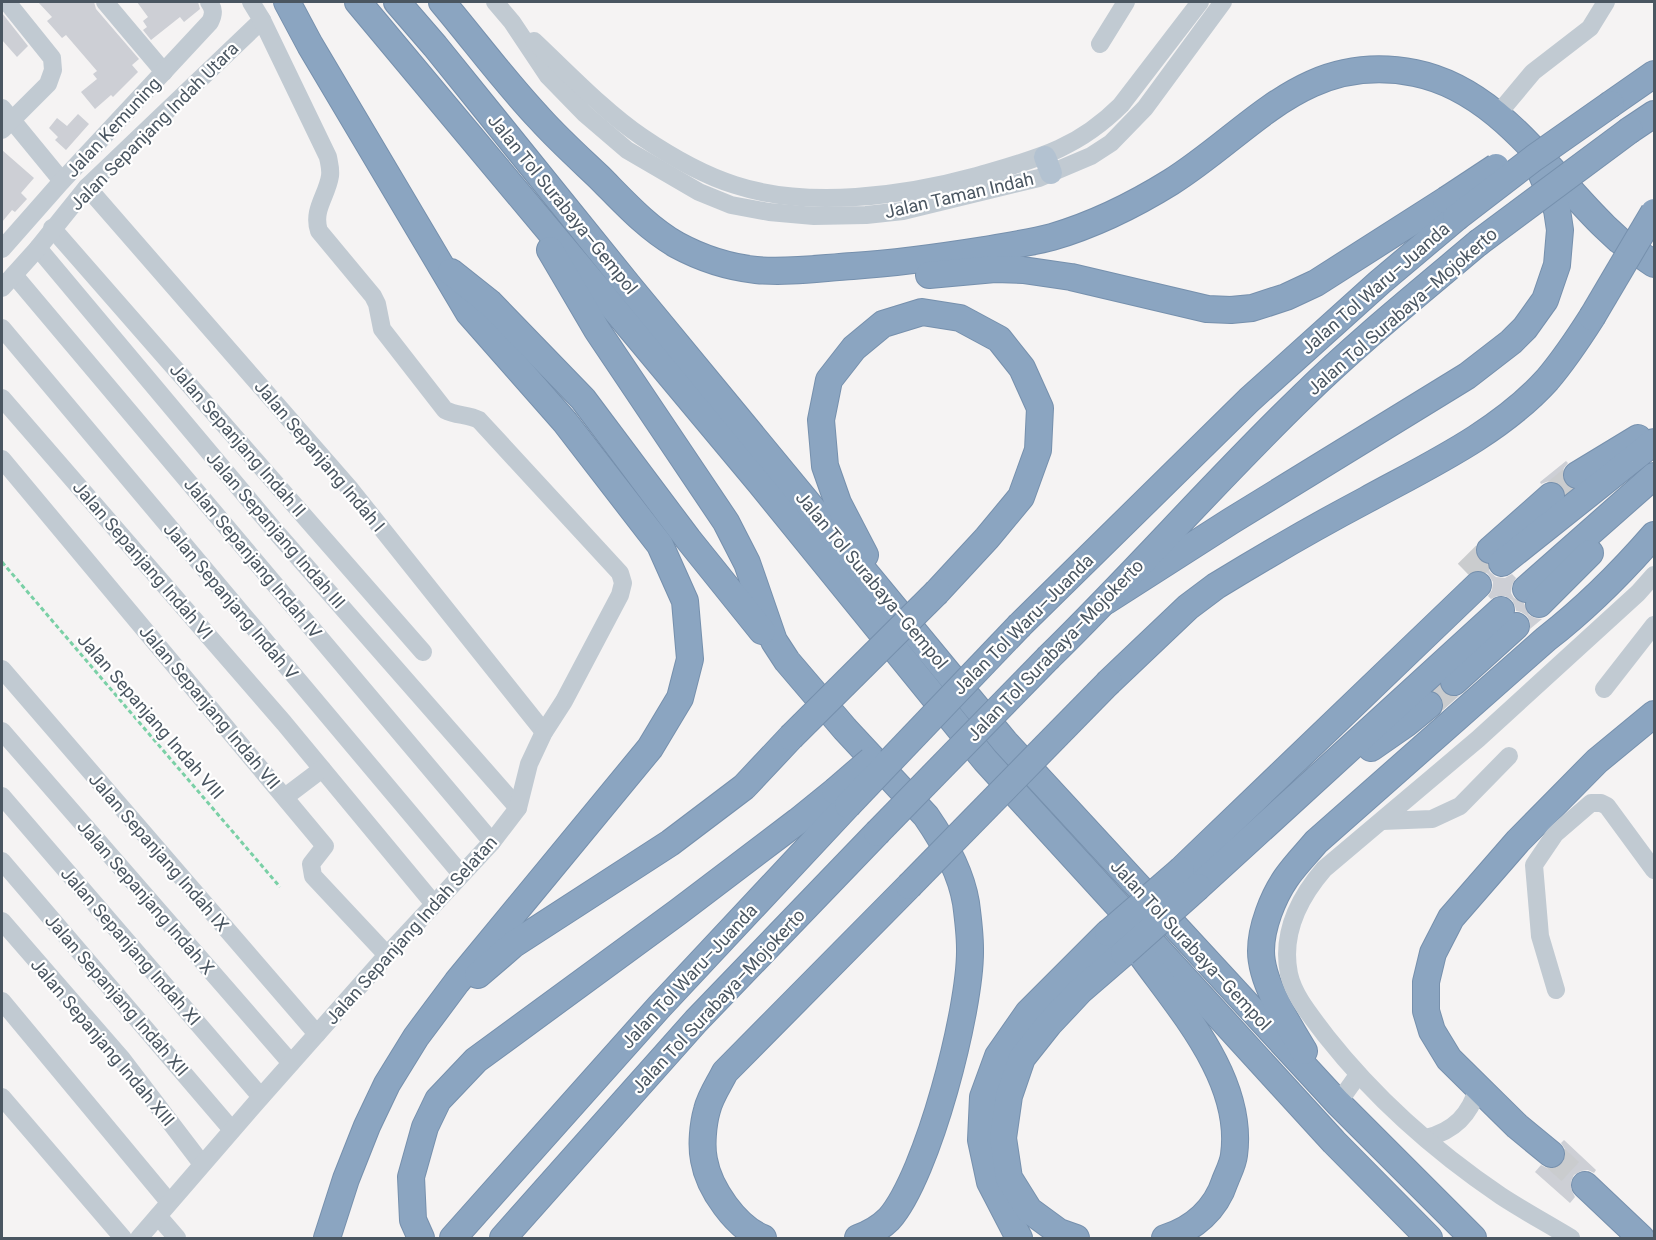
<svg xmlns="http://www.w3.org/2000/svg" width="1656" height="1240" font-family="Roboto,sans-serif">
  <rect width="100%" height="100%" fill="#f5f3f3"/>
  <g fill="#cdcfd5">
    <polygon points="38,2 94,2 96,9 139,59 132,65 138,72 113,97 111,95 95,109 81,92 97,79 93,74 97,71 66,35 62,38 47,21 52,17"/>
    <polygon points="137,2 198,2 200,9 184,22 180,17 151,40 143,30 147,27 143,21 148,17"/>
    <polygon points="2,13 28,46 17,57 2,40"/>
    <polygon points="78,114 89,124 66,150 55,140 58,137 49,128 57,118 67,126"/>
    <polygon points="2,150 34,178 21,193 27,199 15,212 12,210 2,222"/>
    <polygon points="1566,461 1568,463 1564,468 1562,476 1565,483 1571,489 1566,493 1563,487 1556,482 1549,481 1541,484 1540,482"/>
    <polygon points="1475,552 1478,559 1487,564 1490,572 1496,577 1505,578 1512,574 1516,578 1512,585 1511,593 1514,598 1524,603 1529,615 1535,618 1542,619 1530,629 1530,622 1527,616 1521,612 1516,611 1515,606 1512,600 1505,596 1497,596 1491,599 1488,596 1492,590 1493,582 1488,574 1483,571 1475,570 1468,574 1461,566"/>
    <polygon points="1440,686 1443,692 1449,696 1459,696 1443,710 1444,703 1441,696 1434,691"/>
    <polygon points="1564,1140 1596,1170 1594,1173 1588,1170 1581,1171 1574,1175 1571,1181 1571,1189 1575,1197 1570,1203 1535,1172 1541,1165 1549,1169 1556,1168 1562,1164 1566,1156 1565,1149 1561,1143"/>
  </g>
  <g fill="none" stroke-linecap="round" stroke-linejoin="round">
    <g stroke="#caccce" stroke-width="26" stroke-dasharray="26 13" stroke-linecap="butt">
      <polyline points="1551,496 1577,475"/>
      <polyline points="1467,573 1490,550"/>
      <polyline points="1429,705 1454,682"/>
      <polyline points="1551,1154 1585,1185"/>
    </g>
    <g stroke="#7690ad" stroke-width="28">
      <g id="highway">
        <polyline points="287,2 310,45 469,313 565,422 660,545 685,601 690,659 680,698 650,748 457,982 416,1037 387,1084 367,1126 346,1179 327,1238"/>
        <polyline points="358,2 760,483 985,760 1334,1142 1429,1238"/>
        <polyline points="397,2 435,46 628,285 1005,742 1338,1103 1473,1238"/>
        <path d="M442 2C474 40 505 82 540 119 558 139 579 158 599 177 623 201 647 228 677 245 701 258 729 267 756 270 788 273 821 268 853 266 897 263 940 257 984 250 1006 246 1030 243 1052 237 1093 225 1134 205 1171 182 1253 130 1305 51 1415 73 1499 90 1548 172 1605 227L1619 240 1654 264"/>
        <polyline points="1611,104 1654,74"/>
        <polyline points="1630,130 1654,114"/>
        <path d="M550 250 597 330 726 522 747 563 774 641 787 661 845 729 926 816C944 842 961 872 966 903 968 918 970 934 970 949 971 1008 928 1175 889 1219 880 1228 869 1234 858 1238"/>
        <polyline points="451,272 490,303 583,399 688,539 762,631"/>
        <polyline points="929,275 995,269 1023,270 1071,277 1207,309 1231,310 1252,308 1286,297 1316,283 1446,200"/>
        <polyline points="1577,475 1638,438"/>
        <polyline points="1490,550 1551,496"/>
        <polyline points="865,555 838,503 825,466 821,420 829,380 854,348 883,324 922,312 960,318 999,339 1022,368 1040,408 1038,450 1021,497 987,538 937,592"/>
        <polyline points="1502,563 1654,442"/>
        <polyline points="1526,589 1654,476"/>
        <polyline points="1106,601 1231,521 1467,376 1511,342 1525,328 1545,300 1557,265 1560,230 1557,210 1540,170"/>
        <polyline points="1539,604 1590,553"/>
        <polyline points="1020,625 1249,400 1380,282 1456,218"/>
        <path d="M1049 657C1136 572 1216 480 1303 396 1358 342 1419 293 1478 243"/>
        <path d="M1109 682 1188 607 1216 586C1265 556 1315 527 1366 500 1428 466 1499 433 1547 380 1564 360 1578 339 1592 317"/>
        <polyline points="1454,682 1516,626"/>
        <polyline points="1371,748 1407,723 1429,705"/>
        <polyline points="1181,870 1478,585"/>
        <polyline points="1198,887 1501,610"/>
        <path d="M1132 942C1174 1003 1245 1076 1234 1155 1233 1164 1228 1173 1225 1181 1216 1209 1194 1229 1165 1238"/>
        <polyline points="478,975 514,944 670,843 744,787 791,737"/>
        <path d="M1304 1051C1288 1024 1261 983 1261 951 1261 927 1273 897 1286 878 1295 865 1306 854 1316 842L1546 639C1586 608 1621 573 1654 535"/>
        <polyline points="1551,1154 1517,1126 1449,1059 1432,1031 1426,1011 1426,982 1433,953 1451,918 1518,841 1597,761 1654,714"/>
        <polyline points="1585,1185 1641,1238"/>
        <polyline points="421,1238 413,1220 411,1177 425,1127 438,1100 476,1060 678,912 798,821 835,791"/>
        <polyline points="453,1238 659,1007 848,805"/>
        <polyline points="503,1238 696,1021 877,833"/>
        <path d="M763 1238C736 1227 709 1189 704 1160 701 1146 703 1124 707 1110 710 1097 719 1084 725 1072L909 886"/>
        <polyline points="1019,1238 990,1182 981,1140 983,1097 998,1056 1028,1013 1108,933"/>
        <polyline points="1076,1238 1059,1232 1029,1210 1009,1178 1003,1138 1009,1096 1022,1058 1049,1024 1080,991 1124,953"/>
      </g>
    </g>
    <polyline stroke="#7ad0a6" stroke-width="3" stroke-dasharray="4.5 3" stroke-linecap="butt" points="2,562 280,887"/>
    <g stroke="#c1cad2" stroke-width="18">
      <polyline points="105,2 164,72"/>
      <polyline points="495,2 512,22 548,76 585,114 627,150 699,192 731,205 769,212 814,216 866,215 903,211 1039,178 1091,156 1111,143 1145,108 1223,2"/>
      <path d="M534 41C567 72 605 112 642 137 670 156 703 175 735 185 808 209 904 196 977 176 1035 159 1076 150 1121 105L1200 2"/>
      <polyline points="1100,44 1126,2"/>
      <polyline points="2,108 62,181"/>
      <polyline points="1497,115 1533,72 1590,28 1606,2"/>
      <polyline points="2,130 48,84 53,70 52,58 7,2"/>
      <polyline points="87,187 351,490 544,732"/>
      <polyline points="52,228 423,652"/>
      <polyline points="38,248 276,532 518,808"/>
      <path d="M2 249 62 181 210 22C214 14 214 9 209 2"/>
      <polyline points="14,275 492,842"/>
      <polyline points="2,288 38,248 87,187 262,20"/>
      <polyline points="2,328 461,874"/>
      <polyline points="2,398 284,723 434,904"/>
      <polyline points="2,459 325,846 311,864 313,876 387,955"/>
      <polyline points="2,669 317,1034"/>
      <polyline points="1604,689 1654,625"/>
      <polyline points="2,731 291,1063"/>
      <polyline points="2,796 261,1097"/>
      <polyline points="285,797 322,769"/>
      <polyline points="1382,821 1432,819 1460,806 1509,756"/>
      <polyline points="2,861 232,1130"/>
      <polyline points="2,921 122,1059 202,1164"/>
      <polyline points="1556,990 1540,936 1534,865 1555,834 1591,803 1601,803 1607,806 1654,870"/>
      <polyline points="2,1001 169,1202"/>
      <polyline points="2,1097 123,1238"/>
      <polyline points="1338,1103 1358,1075"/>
      <path d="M1426 1138C1454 1131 1470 1115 1478 1087"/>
      <polyline points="158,1216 177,1238"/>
      <path d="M139 1238 261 1097 387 955 492 842 518 808 529 764 544 732 564 701 620 595 623 583 620 573 479 420C468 414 456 416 445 410L382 329 377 304 373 296 319 231C312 210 327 196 330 176 331 169 329 163 328 157L262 20 251 2"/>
      <path d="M1571 1238C1548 1224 1524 1211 1501 1196 1436 1152 1375 1098 1326 1036 1312 1017 1294 997 1289 974 1281 934 1299 898 1324 869L1478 739 1638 593 1654 575"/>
    </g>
    <polyline stroke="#b3c2d1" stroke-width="22" points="1045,157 1051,173"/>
    <use href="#highway" stroke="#8ba5c1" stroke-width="26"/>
    <g stroke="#7690ad" stroke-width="28" stroke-linecap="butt">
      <g id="highway-bridge">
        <polyline points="1446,200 1496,167"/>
        <polyline points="1456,218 1534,158 1611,104"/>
        <polyline points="1478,243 1630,130"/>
        <polyline points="1592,317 1654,212"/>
        <polyline points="791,737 937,592"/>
        <polyline points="835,791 871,760"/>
        <polyline points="848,805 1020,625"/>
        <polyline points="877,833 1049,657"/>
        <polyline points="909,886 1109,682"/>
        <polyline points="1108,933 1181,870"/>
        <polyline points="1124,953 1198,887"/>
      </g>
    </g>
    <use href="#highway-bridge" stroke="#8ba5c1" stroke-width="26"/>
  </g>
  <g text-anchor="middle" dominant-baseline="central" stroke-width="4.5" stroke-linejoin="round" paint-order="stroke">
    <g font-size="18" fill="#4a5661" stroke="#fff">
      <text transform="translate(154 126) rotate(-45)">Jalan Sepanjang Indah Utara</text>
      <text transform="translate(113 127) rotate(-47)">Jalan Kemuning</text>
      <text transform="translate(959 195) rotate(-13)">Jalan Taman Indah</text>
      <text transform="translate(563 204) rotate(51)">Jalan Tol Surabaya–Gempol</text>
      <text transform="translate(1375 288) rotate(-41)">Jalan Tol Waru–Juanda</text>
      <text transform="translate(1402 311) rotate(-41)">Jalan Tol Surabaya–Mojokerto</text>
      <text transform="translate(238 440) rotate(49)">Jalan Sepanjang Indah II</text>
      <text transform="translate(320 456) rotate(50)">Jalan Sepanjang Indah I</text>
      <text transform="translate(276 530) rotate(49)">Jalan Sepanjang Indah III</text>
      <text transform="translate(253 558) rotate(50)">Jalan Sepanjang Indah IV</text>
      <text transform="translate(143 560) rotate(49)">Jalan Sepanjang Indah VI</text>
      <text transform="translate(872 580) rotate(50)">Jalan Tol Surabaya–Gempol</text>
      <text transform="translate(231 601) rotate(50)">Jalan Sepanjang Indah V</text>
      <text transform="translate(1023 624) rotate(-45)">Jalan Tol Waru–Juanda</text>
      <text transform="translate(1055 650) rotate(-46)">Jalan Tol Surabaya–Mojokerto</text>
      <text transform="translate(210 707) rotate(50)">Jalan Sepanjang Indah VII</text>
      <text transform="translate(151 716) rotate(49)">Jalan Sepanjang Indah VIII</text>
      <text transform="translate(159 852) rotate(49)">Jalan Sepanjang Indah IX</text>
      <text transform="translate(146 897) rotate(49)">Jalan Sepanjang Indah X</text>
      <text transform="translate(411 930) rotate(-48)">Jalan Sepanjang Indah Selatan</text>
      <text transform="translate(1191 945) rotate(47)">Jalan Tol Surabaya–Gempol</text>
      <text transform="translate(131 946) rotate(49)">Jalan Sepanjang Indah XI</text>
      <text transform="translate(689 976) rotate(-47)">Jalan Tol Waru–Juanda</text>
      <text transform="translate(117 995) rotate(49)">Jalan Sepanjang Indah XII</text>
      <text transform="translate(718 1001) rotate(-47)">Jalan Tol Surabaya–Mojokerto</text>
      <text transform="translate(103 1042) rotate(50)">Jalan Sepanjang Indah XIII</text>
    </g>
  </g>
  <rect width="1656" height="1240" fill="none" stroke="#4a5661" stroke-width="6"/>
</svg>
